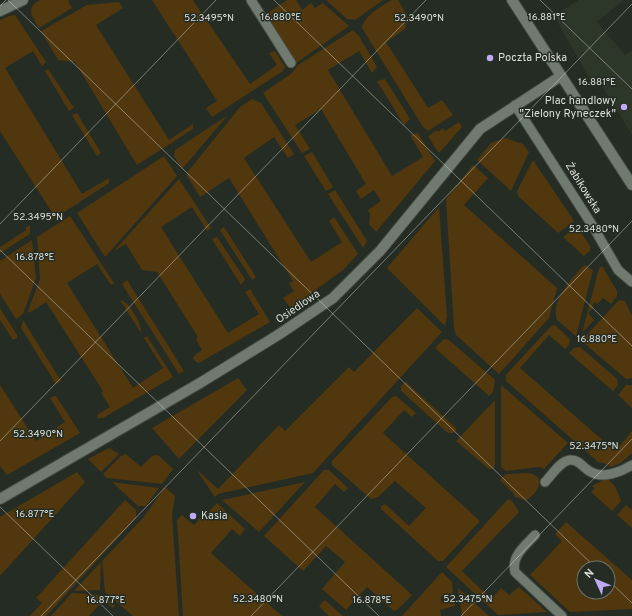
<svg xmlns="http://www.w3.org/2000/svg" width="632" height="616" font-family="Overpass,sans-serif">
  <rect width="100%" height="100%" fill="#252c23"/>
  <polygon fill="#2c3629" points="579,0 624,0 597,22 625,55 632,50 632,135 599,81 593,85 557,21 561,11"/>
  <g fill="#50370e" fill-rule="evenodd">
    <path d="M40 0H70L68 1 72 8 39 28C32 16 25 8 40 0Z"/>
    <polygon points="152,0 193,0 250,84 277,65 269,53 275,51 285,67 283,71 212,117 206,108 217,101"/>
    <polygon points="287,0 296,0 302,10 311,3 315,8 323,3 349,26 296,63 266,14"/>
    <polygon points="326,0 383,0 355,20 347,19"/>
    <path d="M392 0H398L408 17 405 29 386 42 428 108 442 100 453 115 428 131 423 127 362 28V26C368 13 380 7 392 0Z"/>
    <polygon points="119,2 123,8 96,25 169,140 193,124 193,129 137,165 75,62 58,60 41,31 87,5"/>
    <polygon points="15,15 46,62 42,66 33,51 5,68 82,194 109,178 109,183 49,222 39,219 46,219 53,214 0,131 0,20 9,16"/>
    <polygon points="353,30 359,36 377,67 372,73 359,51 328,70 392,176 423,157 410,135 418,133 435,161 376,232 369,224 370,214 368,210 381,201 374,190 361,199 356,191 366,184 321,109 295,125 310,149 302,153 263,93 292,73 298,65"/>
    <polygon points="48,69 74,108 69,111 45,71"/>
    <polygon points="385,79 410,119 404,125 377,81"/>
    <polygon points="252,99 261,103 294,154 288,158 274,137 244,158 311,262 342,242 329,221 334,217 358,254 343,270 291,308 283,298 294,291 289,283 293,281 229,178 200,197 186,174 240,107"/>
    <polygon points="77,113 101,153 97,156 72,115"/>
    <polygon points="228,115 182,169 174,156 175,150"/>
    <polygon points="459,122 462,127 440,152 438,152 428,136 437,130 438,132 443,128 445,131"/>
    <polygon points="505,138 523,144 529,152 511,191 477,160 491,143"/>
    <polygon points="312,152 333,187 326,191 304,156"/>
    <polygon points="164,156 177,176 105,257 77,213"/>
    <polygon points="533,160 574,221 558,233 518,196 517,191"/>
    <polygon points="473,165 488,178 464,205 557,288 549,318 499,374 456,335 454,328 446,199"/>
    <polygon points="179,179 211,228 207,231 192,207 161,227 228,333 259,314 245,292 250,289 270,322 199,363 196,362 193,358 195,355 202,350 196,339 198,337 157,272 142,270 126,244 114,251"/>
    <polygon points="335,190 367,241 363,248 328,194"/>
    <polygon points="439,207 447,316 445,326 387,268"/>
    <polygon points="70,216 114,283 111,285 97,264 67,283 133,388 163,368 144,338 147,336 173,377 103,418 98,418 97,415 110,407 101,393 103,391 46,302 29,313 28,311 40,279 37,237"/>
    <polygon points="30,225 30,234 0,253 0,247 26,230 26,228"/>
    <polygon points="577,226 590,246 590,251 584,256 563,237"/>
    <polygon points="224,227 256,277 252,280 220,230"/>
    <polygon points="217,237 245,279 241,285 212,239"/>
    <polygon points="32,240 36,278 23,314 16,319 0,294 0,261"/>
    <path d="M584 265 593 270 576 336 557 320C551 299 572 279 584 265Z"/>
    <polygon points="602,266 617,291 617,296 611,304 603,298 597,304 595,302 592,305 594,307 588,313 594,320 582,333 599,268"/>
    <polygon points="127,280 184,371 179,374 122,284"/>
    <path d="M120 300C129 301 142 324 141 333Z"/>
    <polygon points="619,300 625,301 632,316 632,378 626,379 584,343 583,339"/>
    <polygon points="0,308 17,335 17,338 13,340 0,320"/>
    <polygon points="417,308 442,332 313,473 218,494 215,497 196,469 218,489 279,425 285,431 349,367 354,372"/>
    <polygon points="23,320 61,381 56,384 21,328"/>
    <polygon points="555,325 570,339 569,345 565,349 549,335 520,368 615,451 632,431 632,453 621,463 611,467 607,464 598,462 506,381 506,375 551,326"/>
    <polygon points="444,339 449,340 495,380 493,392 489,396 435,348"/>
    <polygon points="580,347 617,379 618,385 613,391 569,353 574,348"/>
    <polygon points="238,378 247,390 179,459 152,428"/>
    <polygon points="406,382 457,429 453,433 448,433 401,391 401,386"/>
    <polygon points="0,385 36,441 65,422 50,398 54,396 56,396 80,433 7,475 0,466"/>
    <polygon points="501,385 568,443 544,469 539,467 506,471 501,467"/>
    <polygon points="626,385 632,385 632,408 618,395"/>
    <polygon points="396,396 416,413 412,417 404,410 383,433 480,521 443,561 438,561 381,509 381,506 385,504 409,526 426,508 395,481 378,497 371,499 332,465 332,461 392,397"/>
    <polygon points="495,400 495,465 493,469 489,469 456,441"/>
    <polygon points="109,448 119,454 101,472 88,459"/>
    <polygon points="126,454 141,467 152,456 158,455 173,469 162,484 107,478 103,474 121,456"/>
    <polygon points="324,470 329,470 348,488 344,492 335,484 315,507 412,595 397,610 394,611 367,587 346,610 322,589 345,562 326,546 303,571 264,536"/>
    <polygon points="77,472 85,482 0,576 0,517"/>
    <path d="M530 473 538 477C542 487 534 495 527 500L515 497 513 493 500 480 506 474Z"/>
    <polygon points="604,480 609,480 615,486 621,501 612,511 591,492 595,488 592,486"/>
    <polygon points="112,482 159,488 146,506 138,506"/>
    <polygon points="305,482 259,532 222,500"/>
    <polygon points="165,487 175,496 172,516 179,616 133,616 105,592 102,561 143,518"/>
    <polygon points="508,499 512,501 519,512 462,571 491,599 501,588 509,595 519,587 547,612 498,615 446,567"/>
    <polygon points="125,500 136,510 136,518 46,616 30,616 42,603 36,598"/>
    <polygon points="217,503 245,529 240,536 232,529 211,553 282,616 183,616 177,520 182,515 194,525 201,517 203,518"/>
    <polygon points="626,505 632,510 632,528 617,515"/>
    <path d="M566 522 632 580V609L570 612 530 575 562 541 555 534ZM584 568H608V592H584Z"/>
    <polygon points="101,562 100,590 74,591"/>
    <polygon points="442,572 452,582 453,593 441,596 441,603 454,601 455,606 440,610 441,616 402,616"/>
    <polygon points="458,588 489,616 462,616"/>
    <polygon points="72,593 102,595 115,606 113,608 104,600 89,616 51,616"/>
    <polygon points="325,600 343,616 329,616 319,606"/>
  </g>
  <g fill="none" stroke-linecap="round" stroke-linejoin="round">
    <g stroke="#434a41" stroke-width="11">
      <g id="lane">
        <polyline points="251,0 291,63"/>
        <polyline points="515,105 594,228 618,270 632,282"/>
        <path d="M545 482C552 475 560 461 570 460 579 459 584 469 591 472 603 479 621 472 632 465"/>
        <path d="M535 535C525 546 511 556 515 572L562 616"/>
      </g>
    </g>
    <g stroke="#434a41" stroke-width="12">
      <g id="street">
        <polyline points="0,11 23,0"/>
        <polyline points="0,499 200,383 278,335 333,298 380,251 480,129 561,76"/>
      </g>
    </g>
    <g stroke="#434a41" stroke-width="12">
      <polyline id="secondary" points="512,0 632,185"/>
    </g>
    <use href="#lane" stroke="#717a6f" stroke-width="9"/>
    <use href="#street" stroke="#717a6f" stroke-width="10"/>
    <use href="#secondary" stroke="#717a6f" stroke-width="10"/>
  </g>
  <path fill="none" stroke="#dbdfd9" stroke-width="1" stroke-opacity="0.45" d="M8 0 596 568M274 0 632 346M540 0 632 89M0 6 6 0M0 224 216 0M0 250 379 616M0 441 426 0M0 507 113 616M608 580 632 603M41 616 632 4M251 616 632 221M461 616 632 439"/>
  <g fill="#bfa9f4" stroke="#252c23" stroke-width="1.5">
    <circle cx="490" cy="58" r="4"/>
    <circle cx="624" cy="107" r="4"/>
    <circle cx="193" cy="516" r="4"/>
  </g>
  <g text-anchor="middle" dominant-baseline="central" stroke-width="3" stroke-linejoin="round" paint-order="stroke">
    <g font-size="11" fill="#dbdfd9" stroke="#252c23" text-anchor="start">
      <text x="498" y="58">Poczta Polska</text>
      <text x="616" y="101" text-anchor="end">Plac handlowy<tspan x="616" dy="13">"Zielony Ryneczek"</tspan></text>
      <text x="201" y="516">Kasia</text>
    </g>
    <g font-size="11" fill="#dbdfd9" stroke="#252c23">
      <text transform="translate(583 188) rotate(58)">Żabikowska</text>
      <text transform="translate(298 307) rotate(-34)">Osiedlowa</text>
    </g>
  </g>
  <g font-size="10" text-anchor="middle" fill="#dbdfd9" stroke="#252c23" stroke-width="3" stroke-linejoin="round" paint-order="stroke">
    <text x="281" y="20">16.880°E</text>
    <text x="547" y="20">16.881°E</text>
    <text x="209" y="21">52.3495°N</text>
    <text x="419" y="21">52.3490°N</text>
    <text x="597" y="85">16.881°E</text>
    <text x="38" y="220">52.3495°N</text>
    <text x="594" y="232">52.3480°N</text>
    <text x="35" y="260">16.878°E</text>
    <text x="597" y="342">16.880°E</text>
    <text x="38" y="437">52.3490°N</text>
    <text x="594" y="449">52.3475°N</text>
    <text x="35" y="517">16.877°E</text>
    <text x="258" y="602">52.3480°N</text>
    <text x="468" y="602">52.3475°N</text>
    <text x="106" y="603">16.877°E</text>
    <text x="372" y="603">16.878°E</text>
  </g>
  <g transform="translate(596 580) rotate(314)"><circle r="19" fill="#252c23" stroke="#6e746c"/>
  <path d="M0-3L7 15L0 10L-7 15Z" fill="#bfa9f4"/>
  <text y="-6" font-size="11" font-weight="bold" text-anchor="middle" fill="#dbdfd9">N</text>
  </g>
</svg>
